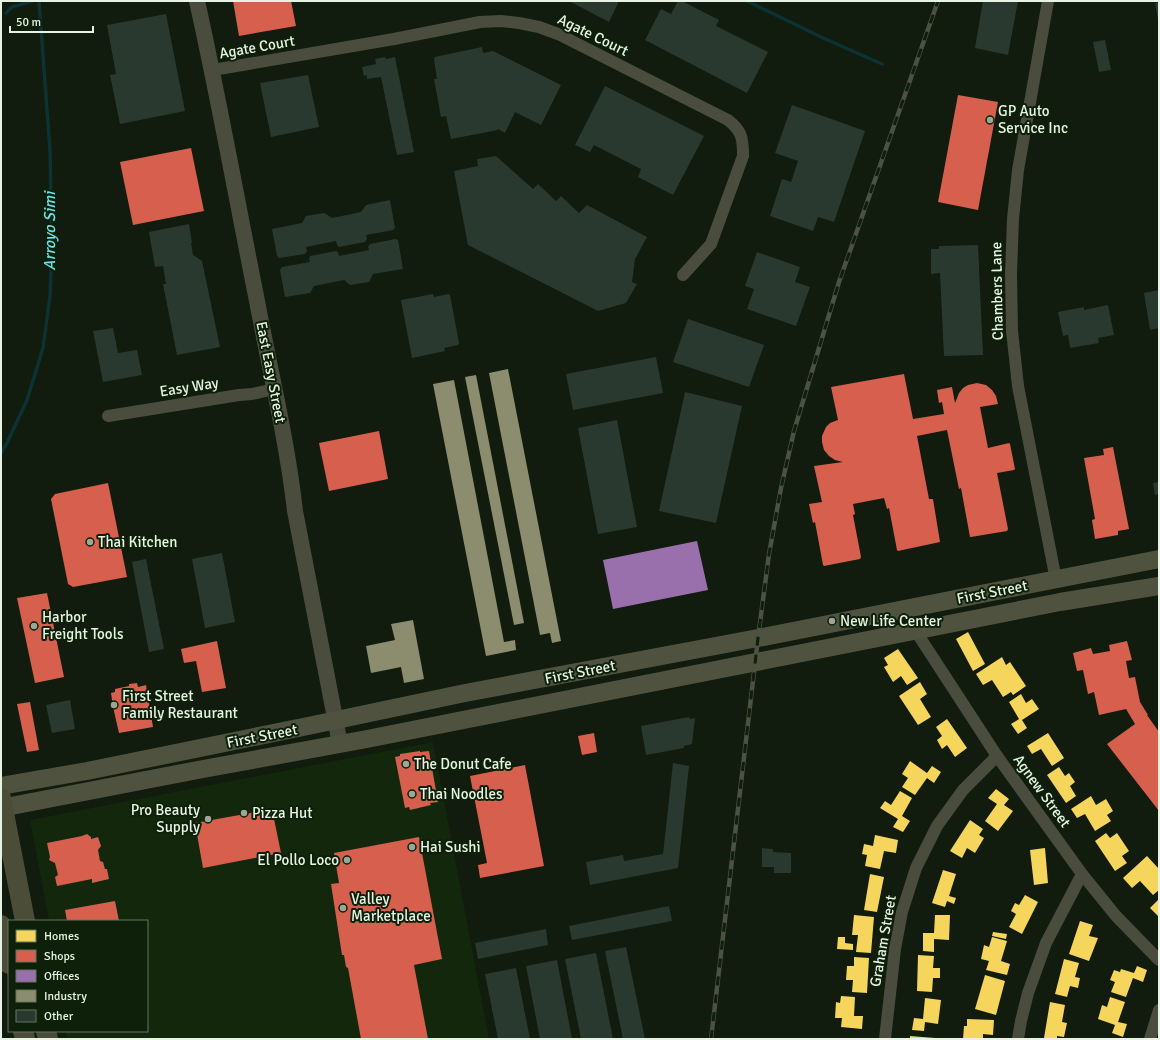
<svg xmlns="http://www.w3.org/2000/svg" width="1160" height="1040" font-family="Signika,sans-serif">
  <rect width="100%" height="100%" fill="#111b0e"/>
  <polygon fill="#12270c" points="433,742 489,1039 67,1039 65,1031 147,1031 147,921 49,921 30,820"/>
  <g fill="#f6d55c">
    <polygon points="968,632 985,664 973,671 956,639"/>
    <polygon points="898,649 918,678 907,685 901,676 893,682 884,667 888,665 884,658"/>
    <polygon points="1002,657 1006,665 1010,662 1026,686 1013,695 1011,692 1003,697 992,680 983,685 976,674"/>
    <polygon points="920,682 927,694 920,699 931,717 918,725 899,696"/>
    <polygon points="1021,694 1026,703 1032,699 1039,709 1022,720 1027,728 1018,734 1011,724 1019,719 1009,702"/>
    <polygon points="947,719 967,748 955,757 947,745 942,749 937,740 942,736 936,727"/>
    <polygon points="1048,733 1064,758 1052,766 1041,749 1032,754 1027,746"/>
    <polygon points="910,761 927,773 932,766 941,772 934,783 927,778 915,795 902,787 908,778 902,774"/>
    <polygon points="1059,767 1065,776 1069,773 1075,782 1070,786 1076,796 1066,803 1047,775"/>
    <polygon points="996,789 1009,799 1004,805 1013,811 998,831 985,821 997,804 988,798"/>
    <polygon points="900,791 912,798 902,816 910,821 903,832 893,827 898,819 880,808 885,801 891,805"/>
    <polygon points="1091,796 1096,805 1106,799 1113,811 1107,815 1111,821 1095,831 1085,814 1077,818 1071,809"/>
    <polygon points="970,820 983,829 979,835 984,838 975,853 967,848 962,858 950,851"/>
    <polygon points="1106,833 1110,838 1117,833 1129,851 1122,856 1127,863 1115,871 1095,841"/>
    <polygon points="875,835 898,840 896,853 884,851 880,869 865,866 867,855 862,854 864,844 873,846"/>
    <polygon points="1045,848 1048,883 1034,885 1030,850"/>
    <polygon points="1147,856 1159,869 1159,890 1153,895 1140,881 1132,888 1123,878"/>
    <polygon points="943,870 956,874 949,896 956,898 954,904 947,901 945,907 932,903"/>
    <polygon points="870,874 884,877 877,912 864,910"/>
    <polygon points="1025,895 1038,902 1022,934 1009,927 1016,914 1011,911 1015,903 1019,905"/>
    <polygon points="1159,899 1159,917 1150,908"/>
    <polygon points="854,915 874,917 871,953 856,952 858,935 852,935"/>
    <polygon points="935,915 950,915 949,940 934,939 934,952 923,951 923,933 934,933"/>
    <polygon points="1080,921 1093,925 1089,936 1098,938 1089,961 1069,954"/>
    <polygon points="993,932 1007,934 1006,939 992,936"/>
    <polygon points="838,937 845,937 845,943 853,944 853,950 837,949"/>
    <polygon points="992,937 1007,941 1001,961 1010,964 1007,975 986,970 989,961 981,959 984,945 989,947"/>
    <polygon points="918,955 934,956 933,968 940,968 940,978 933,978 932,992 917,991"/>
    <polygon points="854,957 869,958 867,993 852,992 853,980 846,980 847,966 854,966"/>
    <polygon points="1064,959 1079,963 1075,977 1080,978 1078,988 1070,986 1067,997 1055,994"/>
    <polygon points="1137,966 1147,970 1143,982 1133,978 1126,997 1111,992 1115,982 1110,980 1114,970 1120,972 1121,969 1134,973"/>
    <polygon points="985,975 1005,981 996,1015 975,1009"/>
    <polygon points="841,996 855,997 854,1016 863,1016 862,1029 841,1027 842,1018 835,1018 836,1002 840,1003"/>
    <polygon points="1110,997 1125,1002 1118,1022 1127,1024 1123,1037 1112,1033 1115,1025 1098,1019 1102,1005 1107,1007"/>
    <polygon points="925,998 941,1000 938,1024 925,1022 924,1031 912,1030 914,1018 923,1019"/>
    <polygon points="1050,1002 1065,1005 1062,1022 1067,1023 1064,1037 1057,1036 1057,1039 1044,1038"/>
    <polygon points="967,1019 994,1020 993,1035 983,1034 983,1039 963,1039 964,1026 967,1026"/>
    <polygon points="910,1036 935,1038 935,1039 910,1039"/>
  </g>
  <g fill="#d6604d">
    <polygon points="233,1 291,1 296,26 239,36"/>
    <polygon points="958,95 998,102 978,210 938,202"/>
    <polygon points="191,148 204,211 133,225 120,162"/>
    <polygon points="904,374 913,419 944,414 942,402 939,403 937,390 952,387 955,403 959,393 963,388 968,385 977,383 986,385 992,390 996,396 998,404 980,407 988,448 1009,443 1010,444 1015,469 1014,470 997,473 1008,529 1007,531 971,537 970,537 961,488 959,489 947,430 917,436 929,499 933,499 940,542 898,551 897,550 889,508 887,509 884,498 853,504 855,514 853,515 861,557 860,559 824,566 823,565 815,522 813,523 809,504 822,502 814,466 843,462 835,460 829,456 824,450 822,442 822,436 826,427 830,423 838,420 831,387"/>
    <polygon points="379,431 388,479 329,491 319,443"/>
    <polygon points="1113,447 1129,529 1118,531 1118,535 1095,539 1092,520 1095,519 1084,458 1104,455 1103,449"/>
    <polygon points="108,483 127,577 73,587 68,584 51,499 55,494"/>
    <polygon points="47,593 64,677 35,683 17,598"/>
    <polygon points="217,641 226,688 202,692 196,661 184,663 181,649"/>
    <polygon points="1127,641 1132,660 1126,661 1129,678 1135,677 1140,702 1148,715 1147,715 1159,732 1159,811 1107,744 1135,724 1126,709 1099,715 1094,692 1088,694 1083,670 1077,671 1073,653 1091,648 1093,654 1110,651 1109,645"/>
    <polygon points="137,683 138,687 146,685 153,727 119,733 113,707 111,693 115,692 115,689 129,686 129,684"/>
    <polygon points="30,702 39,750 27,752 17,704"/>
    <polygon points="594,733 597,752 582,755 578,736"/>
    <polygon points="420,751 420,752 429,751 438,802 430,803 431,805 410,810 409,807 405,808 395,757 400,756 400,754"/>
    <polygon points="525,765 544,866 480,878 478,865 487,863 470,776"/>
    <polygon points="272,809 281,853 203,868 195,823"/>
    <polygon points="87,834 91,837 91,839 98,837 101,846 98,850 100,861 103,862 105,869 107,869 109,879 92,883 92,879 57,886 55,877 58,875 55,863 49,860 50,857 47,843 82,836"/>
    <polygon points="419,837 442,959 414,965 428,1039 361,1039 348,968 346,967 344,955 342,955 331,884 339,883 334,853"/>
    <polygon points="115,901 119,921 67,921 65,910"/>
  </g>
  <polygon fill="#9970ab" points="697,541 708,590 613,609 603,560"/>
  <g fill="#8c8c6e">
    <polygon points="508,369 561,641 552,643 550,633 540,635 489,373"/>
    <polygon points="476,375 524,623 514,625 465,377"/>
    <polygon points="454,380 504,642 515,640 516,650 486,656 433,384"/>
    <polygon points="413,620 424,679 404,683 401,667 371,673 366,646 395,640 391,624"/>
  </g>
  <g fill="none" stroke-linecap="round" stroke-linejoin="round">
    <g stroke="#0c3233" stroke-width="3.5">
      <polyline points="747,1 823,38 882,64"/>
      <polyline points="6,13 12,7 32,1"/>
      <polyline points="1,453 6,445 27,400 43,348 50,296 52,248 50,151 39,1"/>
    </g>
  </g>
  <g fill="#2a392f">
    <polygon points="569,1 619,1 609,22"/>
    <polygon points="678,1 682,1 719,20 716,26 768,52 747,93 645,40 661,9 671,14"/>
    <polygon points="983,1 1018,1 1008,55 975,48"/>
    <polygon points="1155,3 1159,3 1159,20 1158,20"/>
    <polygon points="166,14 185,111 120,124 110,75 116,74 107,25"/>
    <polygon points="1105,40 1111,70 1099,72 1093,42"/>
    <polygon points="482,47 483,53 493,51 561,85 541,125 515,112 505,133 498,129 498,130 451,139 446,116 441,117 434,79 437,79 434,59 435,57"/>
    <polygon points="385,57 386,59 395,57 414,152 397,155 381,77 367,79 367,75 364,76 362,67 376,64 375,59"/>
    <polygon points="308,75 319,127 271,137 260,83"/>
    <polygon points="605,86 704,136 673,195 638,177 641,169 594,145 590,152 575,145"/>
    <polygon points="792,105 865,131 834,222 818,217 813,231 770,216 782,179 791,182 798,161 775,153"/>
    <polygon points="496,156 533,189 538,184 556,201 561,196 579,213 587,205 647,237 635,259 632,282 637,284 626,303 598,311 468,245 454,171 478,166 477,159"/>
    <polygon points="390,200 395,228 393,230 366,235 367,239 365,242 339,247 337,245 336,241 306,247 307,251 305,254 279,258 277,256 272,229 302,223 306,216 324,213 332,218 361,212 366,205"/>
    <polygon points="189,224 192,243 191,243 193,255 202,261 220,347 177,355 163,284 166,284 163,266 155,267 149,232"/>
    <polygon points="395,239 398,240 403,269 373,274 369,282 350,285 344,280 314,286 310,293 285,297 280,270 282,267 310,262 309,259 310,256 336,251 338,252 339,256 369,250 368,247 370,244"/>
    <polygon points="978,245 983,355 944,356 940,273 931,274 931,249 939,249 939,246"/>
    <polygon points="757,252 800,267 795,282 810,287 796,326 747,309 754,289 745,286"/>
    <polygon points="1159,290 1159,328 1150,330 1144,293"/>
    <polygon points="433,294 434,297 448,294 450,295 459,343 458,345 444,348 445,351 412,358 401,300"/>
    <polygon points="1108,305 1114,335 1098,338 1099,343 1070,348 1068,335 1063,336 1058,312 1084,307 1084,310"/>
    <polygon points="688,319 764,345 749,387 673,362"/>
    <polygon points="113,328 118,353 137,350 142,375 103,382 93,331"/>
    <polygon points="656,357 663,393 573,410 566,374"/>
    <polygon points="685,392 742,406 716,523 659,511"/>
    <polygon points="617,420 637,527 598,534 578,428"/>
    <polygon points="1159,482 1159,494 1155,495 1153,483"/>
    <polygon points="222,553 235,622 205,628 192,559"/>
    <polygon points="146,559 164,649 149,652 132,562"/>
    <polygon points="70,700 75,729 52,733 46,705"/>
    <polygon points="689,717 690,719 695,718 692,744 684,746 684,748 646,755 641,726"/>
    <polygon points="673,763 689,766 678,868 590,885 586,862 623,855 624,861 663,854"/>
    <polygon points="762,848 773,849 773,852 791,853 791,873 774,873 774,867 762,867"/>
    <polygon points="669,906 672,921 572,940 569,926"/>
    <polygon points="546,929 548,945 478,959 475,943"/>
    <polygon points="626,947 645,1039 623,1039 605,951"/>
    <polygon points="596,953 613,1039 581,1039 565,959"/>
    <polygon points="557,960 572,1039 540,1039 526,966"/>
    <polygon points="516,968 530,1039 498,1039 485,974"/>
  </g>
  <g fill="none" stroke-linecap="round" stroke-linejoin="round">
    <g stroke="#4a4c3e" stroke-width="12">
      <polyline points="1048,1 1018,170 1013,219 1011,274 1012,331 1018,386 1056,580"/>
      <path d="M213 70 394 39 480 22 501 21 519 23 539 27 558 34 728 120C742 131 743 138 743 156L711 244 683 275"/>
      <polyline points="108,416 239,395 252,394 274,389"/>
      <polyline points="915,630 997,756 1082,874 1116,916 1159,960"/>
      <polyline points="885,1039 895,949 902,912 916,868 937,826 963,790 997,756"/>
      <polyline points="1018,1039 1021,1021 1028,993 1046,943 1082,874"/>
      <polyline points="1150,1039 1159,1010"/>
    </g>
    <path stroke="#4a4c3e" stroke-width="16" d="M197 1C219 100 237 201 257 301 270 371 287 440 295 511L340 744"/>
    <g stroke="#505240" stroke-width="18">
      <polyline points="1,786 87,771 308,726 465,693 758,638 1159,559"/>
      <polyline points="1,808 203,769 367,739 1060,602 1159,586"/>
    </g>
    <g stroke="#4b4d38" stroke-width="20">
      <polyline points="1,798 25,921"/>
      <polyline points="1,925 9,964"/>
      <polyline points="23,1031 25,1039"/>
      <polyline points="46,1031 48,1039"/>
    </g>
    <g stroke="#4d5144" stroke-width="4.5">
      <polyline id="rail" points="711,1039 758,638 769,554 781,488 794,431 839,282 938,1"/>
    </g>
    <use href="#rail" stroke="#0e2009" stroke-width="3" stroke-dasharray="9" stroke-linecap="butt"/>
  </g>
  <g fill="#9ca799" stroke="#0e2009" stroke-width="1.5">
    <circle cx="990" cy="120" r="4"/>
    <circle cx="90" cy="542" r="4"/>
    <circle cx="832" cy="621" r="4"/>
    <circle cx="34" cy="626" r="4"/>
    <circle cx="114" cy="705" r="4"/>
    <circle cx="406" cy="764" r="4"/>
    <circle cx="412" cy="794" r="4"/>
    <circle cx="244" cy="813" r="4"/>
    <circle cx="208" cy="819" r="4"/>
    <circle cx="412" cy="847" r="4"/>
    <circle cx="347" cy="860" r="4"/>
    <circle cx="343" cy="908" r="4"/>
  </g>
  <g text-anchor="middle" dominant-baseline="central" stroke-width="4" stroke-linejoin="round" paint-order="stroke">
    <g font-size="15" fill="#e7f3e4" stroke="#0e2009">
      <text transform="translate(593 35) rotate(26)">Agate Court</text>
      <text transform="translate(257 47) rotate(-10)">Agate Court</text>
      <text transform="translate(997 291) rotate(-91)">Chambers Lane</text>
      <text transform="translate(271 372) rotate(79)">East Easy Street</text>
      <text transform="translate(189 387) rotate(-9)">Easy Way</text>
      <text transform="translate(992 592) rotate(-11)">First Street</text>
      <text transform="translate(580 672) rotate(-11)">First Street</text>
      <text transform="translate(262 736) rotate(-11)">First Street</text>
      <text transform="translate(1042 791) rotate(54)">Agnew Street</text>
      <text transform="translate(883 941) rotate(-80)">Graham Street</text>
    </g>
    <g font-size="15" fill="#e7f3e4" stroke="#0e2009" text-anchor="start">
      <text x="998" y="111">GP Auto<tspan x="998" dy="17">Service Inc</tspan></text>
      <text x="98" y="542">Thai Kitchen</text>
      <text x="42" y="617">Harbor<tspan x="42" dy="17">Freight Tools</tspan></text>
      <text x="840" y="621">New Life Center</text>
      <text x="122" y="696">First Street<tspan x="122" dy="17">Family Restaurant</tspan></text>
      <text x="414" y="764">The Donut Cafe</text>
      <text x="420" y="794">Thai Noodles</text>
      <text x="200" y="810" text-anchor="end">Pro Beauty<tspan x="200" dy="17">Supply</tspan></text>
      <text x="252" y="813">Pizza Hut</text>
      <text x="420" y="847">Hai Sushi</text>
      <text x="339" y="860" text-anchor="end">El Pollo Loco</text>
      <text x="351" y="899">Valley<tspan x="351" dy="17">Marketplace</tspan></text>
    </g>
    <g font-size="16" font-style="italic" fill="#6fe0e8" stroke="#0e2009">
      <text transform="translate(50 231) rotate(-90)">Arroyo Simi</text>
    </g>
  </g>
  <rect width="1160" height="1040" fill="none" stroke="#e7f3e4" stroke-width="4"/>
  <rect x="8" y="920" width="140" height="112" fill="#0e2009" stroke="#657461"/>
  <rect x="16" y="930" width="20" height="12" fill="#f6d55c" stroke="#657461"/>
  <text x="44" y="940" font-size="12" fill="#e7f3e4">Homes</text>
  <rect x="16" y="950" width="20" height="12" fill="#d6604d" stroke="#657461"/>
  <text x="44" y="960" font-size="12" fill="#e7f3e4">Shops</text>
  <rect x="16" y="970" width="20" height="12" fill="#9970ab" stroke="#657461"/>
  <text x="44" y="980" font-size="12" fill="#e7f3e4">Offices</text>
  <rect x="16" y="990" width="20" height="12" fill="#8c8c6e" stroke="#657461"/>
  <text x="44" y="1000" font-size="12" fill="#e7f3e4">Industry</text>
  <rect x="16" y="1010" width="20" height="12" fill="#2a392f" stroke="#657461"/>
  <text x="44" y="1020" font-size="12" fill="#e7f3e4">Other</text>
  <path d="M10 26v6h83v-6" fill="none" stroke="#e7f3e4" stroke-width="2"/>
  <text x="16" y="26" font-size="12" fill="#e7f3e4" stroke="#0e2009" stroke-width="3" paint-order="stroke">50 m</text>
</svg>
